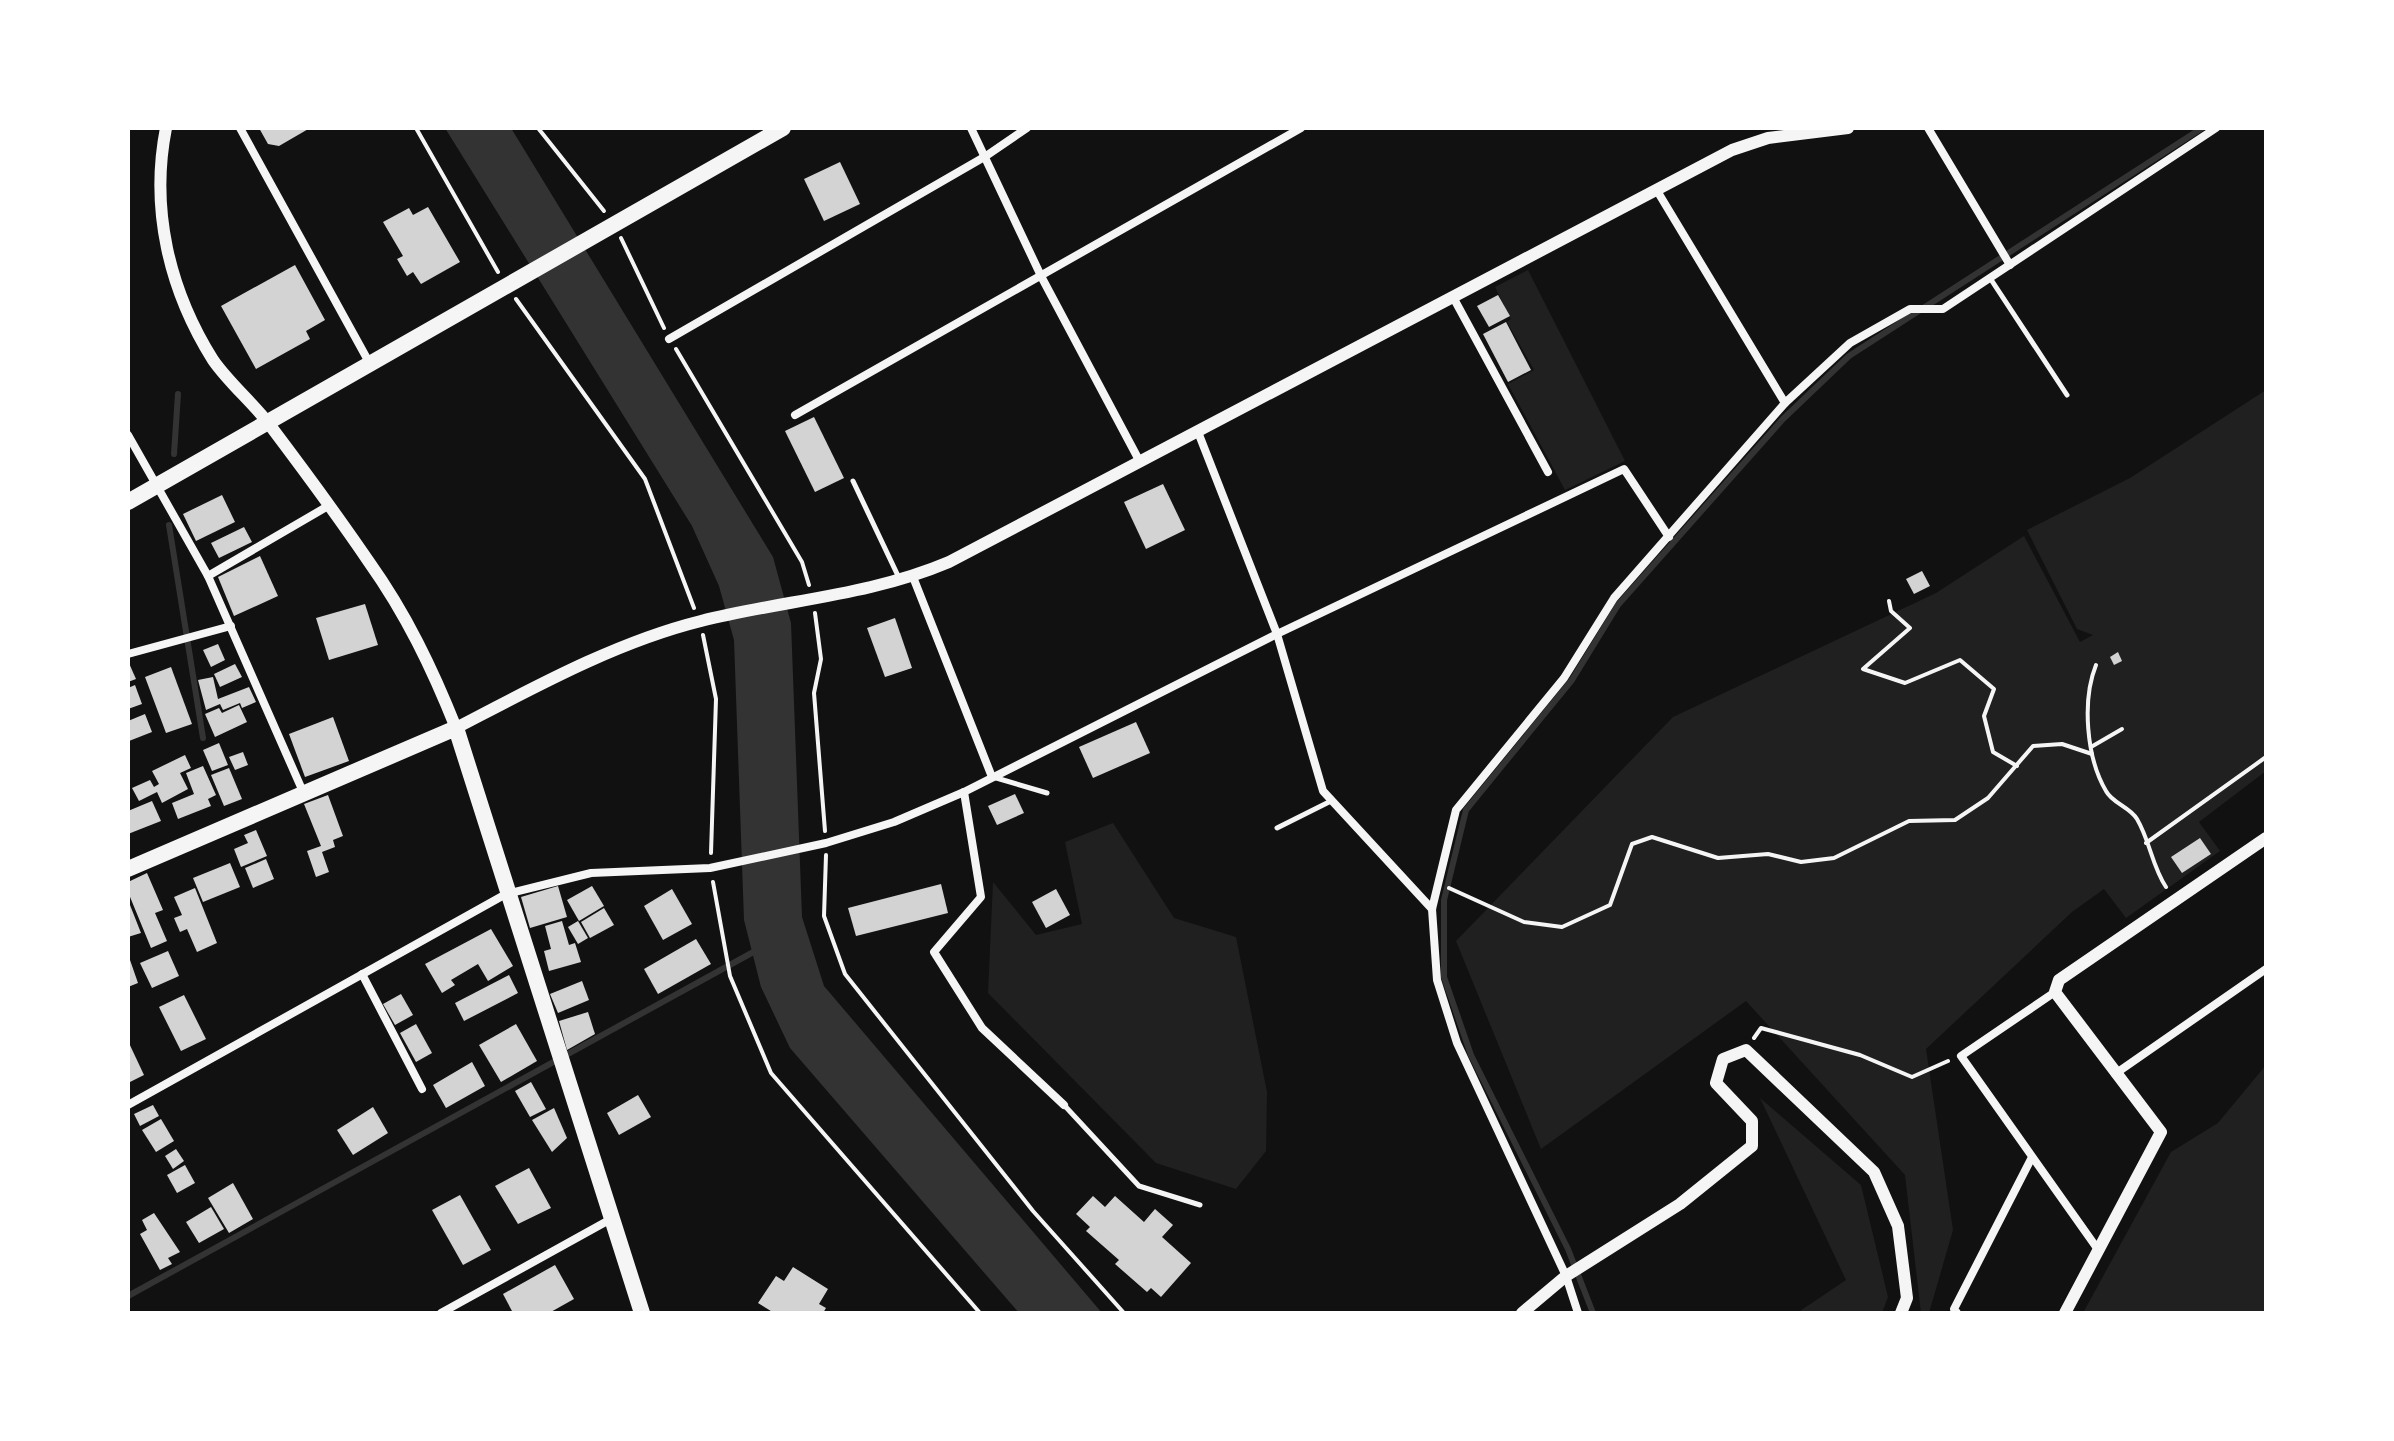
<svg xmlns="http://www.w3.org/2000/svg" width="2394" height="1441" font-family="Barlow,sans-serif">
  <rect width="100%" height="100%" fill="#111"/>
  <g fill="#202020">
    <polygon points="1528,270 1625,461 1565,490 1508,384 1534,370 1507,322 1511,319 1495,287"/>
    <polygon points="2266,390 2266,771 2199,822 2220,851 2126,918 2104,889 2072,912 1926,1049 1953,1230 1929,1313 1921,1313 1905,1175 1746,1001 1541,1149 1456,941 1673,717 1936,593 2024,536 2080,642 2093,635 2077,629 2027,530 2130,478"/>
    <polygon points="1113,823 1174,918 1236,937 1267,1092 1266,1151 1236,1189 1156,1163 988,993 993,882 1036,935 1082,924 1065,842"/>
    <polygon points="2266,1065 2266,1313 2083,1313 2171,1152 2218,1123"/>
    <polygon points="1760,1098 1861,1185 1888,1297 1882,1313 1797,1313 1846,1280"/>
  </g>
  <polygon fill="#333" points="445,128 511,128 773,557 791,623 802,917 824,986 1102,1313 1019,1313 790,1048 761,987 744,920 734,640 719,586 692,526"/>
  <g fill="none" stroke-linecap="round" stroke-linejoin="round">
    <g stroke="#333" stroke-width="6">
      <polyline points="174,454 178,394"/>
      <polyline points="169,525 203,738"/>
      <polyline points="128,1296 757,950"/>
      <polyline points="1593,1313 1568,1249 1471,1055 1444,977 1444,900 1466,810 1572,680 1618,605 1783,419 1849,356 2202,128"/>
    </g>
  </g>
  <g fill="#d3d3d3">
    <polygon points="259,128 310,128 279,146 268,144"/>
    <polygon points="840,162 860,204 824,221 804,179"/>
    <polygon points="428,207 460,262 421,284 413,272 407,276 397,259 403,256 383,222 409,208 413,215"/>
    <polygon points="295,265 325,320 306,331 310,339 256,369 221,306"/>
    <polygon points="1498,295 1510,316 1489,327 1477,306"/>
    <polygon points="1506,322 1531,370 1508,382 1483,334"/>
    <polygon points="814,417 844,478 815,492 785,431"/>
    <polygon points="1163,484 1185,530 1146,549 1124,502"/>
    <polygon points="222,495 235,522 196,541 183,514"/>
    <polygon points="244,527 252,542 219,558 211,543"/>
    <polygon points="260,556 278,596 234,616 218,577"/>
    <polygon points="1922,571 1930,586 1914,594 1906,579"/>
    <polygon points="365,604 378,645 329,660 316,618"/>
    <polygon points="895,618 912,668 885,677 867,628"/>
    <polygon points="218,644 225,660 211,667 203,650"/>
    <polygon points="2118,652 2122,661 2114,665 2110,657"/>
    <polygon points="128,661 136,679 128,682"/>
    <polygon points="235,664 242,677 220,687 214,674"/>
    <polygon points="171,667 192,724 166,733 145,677"/>
    <polygon points="213,677 218,699 249,687 256,702 242,708 240,703 223,710 220,704 206,710 198,680"/>
    <polygon points="135,685 142,704 128,709 128,688"/>
    <polygon points="239,705 247,722 215,737 205,714 219,708 222,713"/>
    <polygon points="145,714 152,732 129,741 128,721"/>
    <polygon points="333,717 349,761 305,777 289,734"/>
    <polygon points="1136,722 1150,753 1093,778 1079,747"/>
    <polygon points="219,743 228,765 212,771 203,750"/>
    <polygon points="243,752 248,765 235,770 229,757"/>
    <polygon points="185,755 191,768 180,773 188,789 162,803 157,792 139,801 132,788 150,780 154,787 159,784 152,771"/>
    <polygon points="203,766 216,795 208,799 211,806 178,819 172,803 194,794 186,773"/>
    <polygon points="229,768 242,799 224,806 211,775"/>
    <polygon points="1015,794 1024,813 997,825 988,806"/>
    <polygon points="328,795 343,836 333,840 335,847 322,852 329,872 316,877 307,851 321,846 304,804"/>
    <polygon points="152,801 161,821 128,834 128,811"/>
    <polygon points="256,830 267,856 241,867 234,849 248,843 244,835"/>
    <polygon points="2200,838 2211,854 2182,873 2171,857"/>
    <polygon points="266,859 274,879 253,888 245,868"/>
    <polygon points="230,863 240,887 203,902 193,878"/>
    <polygon points="147,873 163,910 155,913 167,941 151,948 128,892 128,882"/>
    <polygon points="941,884 948,913 856,936 848,908"/>
    <polygon points="558,886 567,917 530,928 521,897"/>
    <polygon points="592,886 604,906 579,921 567,900"/>
    <polygon points="195,888 217,943 197,952 187,929 180,932 174,918 182,915 174,897"/>
    <polygon points="672,889 692,924 663,940 644,906"/>
    <polygon points="1056,889 1070,915 1046,928 1032,902"/>
    <polygon points="128,900 141,933 128,937"/>
    <polygon points="604,908 614,925 590,938 581,922"/>
    <polygon points="562,921 569,945 575,943 581,962 549,971 544,951 551,949 545,926"/>
    <polygon points="578,921 588,938 578,944 568,927"/>
    <polygon points="491,929 513,966 488,981 478,964 451,980 455,985 442,993 425,964"/>
    <polygon points="696,939 711,964 658,994 644,969"/>
    <polygon points="168,951 179,976 152,988 140,963"/>
    <polygon points="130,960 138,983 128,987 128,961"/>
    <polygon points="509,975 518,993 464,1021 455,1003"/>
    <polygon points="582,981 589,1000 558,1013 550,994"/>
    <polygon points="401,994 413,1015 395,1025 383,1004"/>
    <polygon points="184,995 206,1039 181,1051 159,1007"/>
    <polygon points="588,1012 595,1034 567,1050 559,1021"/>
    <polygon points="416,1024 432,1053 416,1062 400,1033"/>
    <polygon points="516,1024 537,1061 501,1082 479,1045"/>
    <polygon points="128,1041 144,1075 128,1083"/>
    <polygon points="472,1062 485,1086 446,1108 433,1085"/>
    <polygon points="531,1082 546,1109 530,1117 515,1091"/>
    <polygon points="638,1095 651,1117 619,1135 607,1113"/>
    <polygon points="153,1105 159,1116 140,1126 134,1114"/>
    <polygon points="373,1107 388,1133 353,1155 337,1130"/>
    <polygon points="554,1108 567,1138 552,1152 532,1120"/>
    <polygon points="161,1119 174,1141 156,1152 142,1130"/>
    <polygon points="176,1149 184,1161 173,1169 165,1156"/>
    <polygon points="185,1165 195,1183 177,1193 167,1175"/>
    <polygon points="529,1168 551,1208 518,1224 495,1186"/>
    <polygon points="233,1183 253,1219 229,1233 208,1198"/>
    <polygon points="460,1195 491,1250 463,1265 432,1210"/>
    <polygon points="1093,1196 1105,1207 1115,1196 1144,1222 1155,1209 1173,1225 1162,1237 1191,1263 1161,1297 1151,1288 1147,1292 1115,1264 1119,1260 1086,1231 1090,1227 1076,1214"/>
    <polygon points="211,1207 224,1229 199,1243 186,1222"/>
    <polygon points="154,1213 180,1252 168,1258 172,1264 160,1270 140,1234 147,1230 142,1220"/>
    <polygon points="555,1265 574,1299 549,1313 513,1313 503,1294"/>
    <polygon points="793,1267 828,1289 819,1304 826,1308 823,1313 774,1313 758,1303 776,1276 784,1281"/>
  </g>
  <g fill="none" stroke-linecap="round" stroke-linejoin="round">
    <g stroke="#f5f5f5" stroke-width="4">
      <polyline points="416,128 498,272"/>
      <polyline points="538,128 604,211"/>
      <polyline points="621,238 664,328"/>
      <polyline points="516,299 645,479 694,608"/>
      <polyline points="676,349 802,562 809,585"/>
      <polyline points="1889,601 1891,611 1910,628 1863,669 1905,683 1960,660 1994,689 1984,716 1993,752 2017,766"/>
      <polyline points="815,613 821,659 814,693 825,831"/>
      <polyline points="703,635 716,699 711,853"/>
      <path d="M2096 665C2082 700 2086 757 2106 791 2112 803 2130 807 2137 819 2150 841 2152 866 2166 887"/>
      <polyline points="2091,747 2122,729"/>
      <polyline points="2146,843 2266,757"/>
      <polyline points="826,855 824,916 845,974 1033,1211 1124,1313"/>
      <polyline points="713,882 730,976 771,1073 980,1313"/>
      <polyline points="1449,888 1524,922 1562,927 1610,905 1632,844 1652,837 1718,858 1768,854 1801,862 1834,858 1909,821 1955,820 1988,798 2033,746 2062,744 2092,754"/>
      <polyline points="1754,1038 1761,1028 1860,1055 1912,1077 1948,1061"/>
    </g>
    <g stroke="#f5f5f5" stroke-width="5">
      <polyline points="1990,278 2067,395"/>
      <polyline points="853,481 900,580"/>
      <polyline points="993,777 1047,793"/>
      <polyline points="1277,828 1331,801"/>
      <polyline points="1064,1105 1139,1186 1200,1205"/>
    </g>
    <g stroke="#f5f5f5" stroke-width="8">
      <polyline points="240,128 370,364"/>
      <polyline points="971,128 1042,278 1140,462"/>
      <polyline points="1928,128 2010,265"/>
      <polyline points="1656,189 1785,403"/>
      <polyline points="1453,297 1548,472"/>
      <polyline points="669,339 986,156 1027,128"/>
      <polyline points="795,415 1301,128"/>
      <polyline points="1198,432 1277,634 1323,791 1432,909"/>
      <polyline points="128,435 208,576 304,794"/>
      <polyline points="208,576 328,506"/>
      <polyline points="913,577 992,777"/>
      <polyline points="128,654 231,626"/>
      <polyline points="964,792 981,897 934,952 982,1028 1064,1105"/>
      <polyline points="362,974 422,1089"/>
      <polyline points="2055,992 1961,1056 2099,1251"/>
      <polyline points="2115,1074 2266,969"/>
      <polyline points="128,1105 506,894 591,873 710,868 826,843 894,822 964,792 1277,634 1624,469 1669,537"/>
      <polyline points="441,1313 611,1219"/>
      <polyline points="1578,1313 1566,1276 1457,1043 1437,980 1432,909 1456,810 1564,678 1614,598 1785,403 1850,343 1910,309 1943,309 2216,128"/>
      <polyline points="1957,1313 1954,1309 2031,1159"/>
    </g>
    <g stroke="#f5f5f5" stroke-width="12">
      <path d="M166 128C150 209 169 290 213 360 229 383 252 402 269 424 303 469 337 515 369 562 406 614 432 668 456 728 533 688 616 642 701 621 784 600 869 596 949 562L1732 150 1768 138 1848 128"/>
      <polyline points="1522,1313 1566,1276 1680,1204 1752,1146 1752,1121 1716,1083 1723,1059 1746,1050 1874,1172 1898,1226 1907,1298 1901,1313"/>
      <polyline points="2065,1313 2161,1132 2055,992 2059,980 2266,838"/>
    </g>
    <polyline stroke="#f5f5f5" stroke-width="16" points="128,869 456,728 642,1313"/>
    <polyline stroke="#f5f5f5" stroke-width="16" points="128,502 783,128"/>
  </g>
  <rect width="2394" height="1441" fill="none" stroke="#ffffff" stroke-width="260"/>
</svg>
